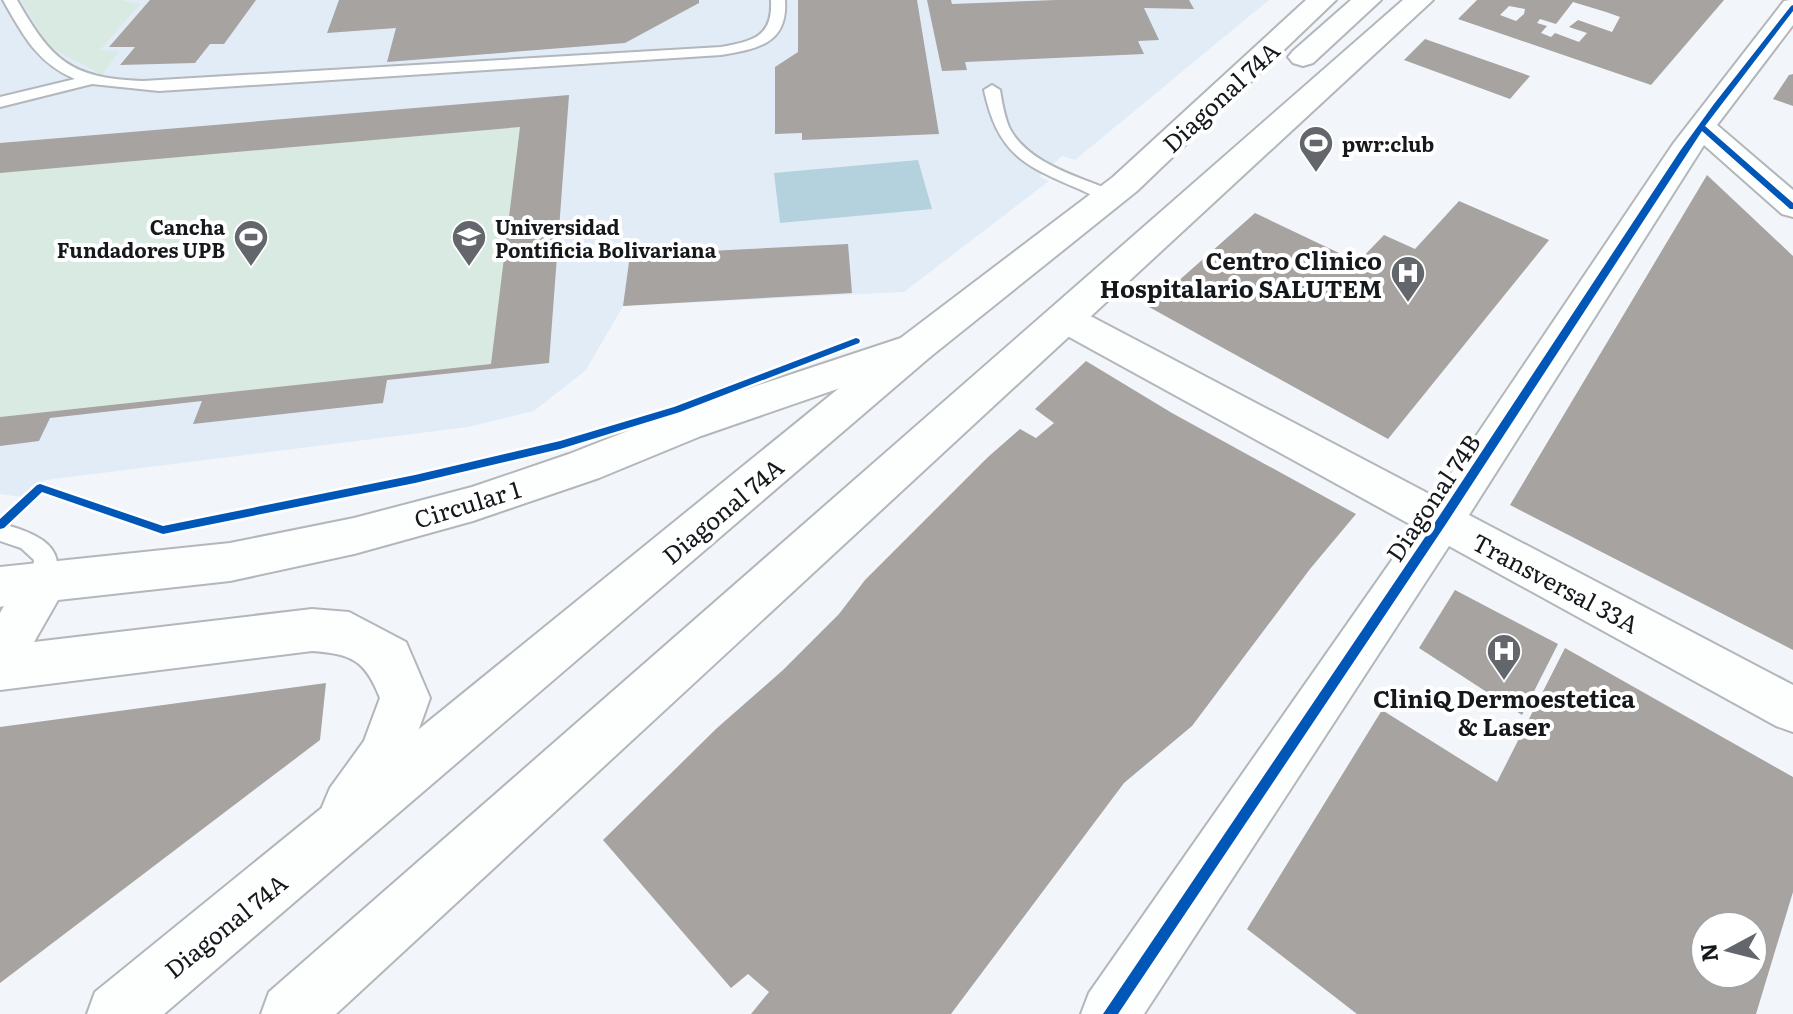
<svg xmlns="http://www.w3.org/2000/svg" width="1793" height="1014" font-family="Literata,serif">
  <rect width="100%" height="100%" fill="#f2f6fb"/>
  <polygon fill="#e2ecf6" points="0,0 1269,0 1075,160 1062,156 1039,177 1049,181 904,292 623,306 586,370 534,411 468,427 46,480 22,497 0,494"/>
  <g fill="#d9eae3">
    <polygon points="21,0 121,0 140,4 100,50 119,51 102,75 48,46"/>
    <polygon points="520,127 491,364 0,417 0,173"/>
  </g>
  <polygon fill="#b4d2dd" points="918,160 932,209 780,223 774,173"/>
  <g fill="#a6a3a1" fill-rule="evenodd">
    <polygon points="150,0 256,0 224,44 210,44 195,63 120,65 135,47 109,47"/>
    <polygon points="339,0 699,0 699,3 625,43 387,62 396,28 327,33"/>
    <polygon points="798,0 917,0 939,134 802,140 802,133 775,134 775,67 798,52"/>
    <polygon points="927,0 951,0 952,4 1056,0 1189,0 1194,9 1144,8 1159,40 1138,41 1144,54 965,62 967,70 942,71"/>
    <path d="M1477 0H1724L1651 85 1458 19ZM1573 2 1606 12 1620 17 1612 32 1578 20 1569 27 1587 33 1579 42 1555 33 1551 37 1541 33 1547 26 1537 23 1540 19 1556 24ZM1509 6 1525 9 1524 14 1516 21 1500 15Z"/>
    <polygon points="1425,39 1530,76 1510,99 1404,60"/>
    <polygon points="1793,74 1793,106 1773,99 1789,75"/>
    <polygon points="569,95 549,363 387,380 383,403 193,424 202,401 50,418 39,441 0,446 0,417 491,364 520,127 0,173 0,143"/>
    <polygon points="1707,175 1793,256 1793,650 1510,505"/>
    <polygon points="1459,201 1549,240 1388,439 1149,307 1255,213 1358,262 1384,235 1415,249"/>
    <polygon points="848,244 852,293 623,306 630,255"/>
    <polygon points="1086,361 1172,413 1356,514 1310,569 1192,726 1124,783 951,1014 751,1014 769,992 748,974 731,988 603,840 717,728 783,670 839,614 865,580 988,457 1020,429 1036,438 1054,423 1035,409"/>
    <polygon points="1455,590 1558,644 1522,715 1419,648"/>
    <path d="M1565 648 1793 777V892L1756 1014H1357L1247 929 1382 710 1497 782ZM1705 926H1753V974H1705Z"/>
    <polygon points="326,683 320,740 0,983 0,727"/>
  </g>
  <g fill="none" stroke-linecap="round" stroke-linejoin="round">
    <g stroke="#b3b6ba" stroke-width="4">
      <g id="service">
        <path d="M3 0H17C52 61 70 78 143 81L721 47C753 41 773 37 771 0H785C788 44 757 49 721 55L159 91 92 84 0 107V97L75 79C37 63 23 35 3 0Z"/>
        <path d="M992 85 1000 90C1002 102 1004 115 1009 127 1027 164 1081 177 1115 192L1117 196 1115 200C1103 203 1091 194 1079 189 1022 165 998 153 984 90Z"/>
        <path d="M0 523C34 533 73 545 51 590L43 593 35 590 31 583 34 560 21 548 0 541Z"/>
      </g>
    </g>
    <g stroke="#b3b6ba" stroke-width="4">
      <polygon id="minor" points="1790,0 1793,0 1793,25 1717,125 1793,190 1793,217 1782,214 1704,145 1469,515 1793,685 1793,732 1776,726 1449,546 1144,1014 1081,1014 1089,993 1415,527 1051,327 1046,318 1051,309 1064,306 1077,309 1435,497 1673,144 1784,1"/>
    </g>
    <g stroke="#b3b6ba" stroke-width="4">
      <path id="tertiary" d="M916 333 930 337 935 347 930 357 701 436 599 478 473 521 354 554 230 581 58 600 34 642 312 609 349 612 406 642 430 698 403 773 368 826 349 833 330 826 322 807 330 788 364 741 380 698C365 660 352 654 312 651L0 690V613L4 606 0 607V567L230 543 354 518 472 487 569 454 671 414Z"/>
    </g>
    <g stroke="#b3b6ba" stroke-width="4">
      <g id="secondary">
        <polygon points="1306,0 1336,0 1137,191 930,357 164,1014 87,1014 95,992 902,337 1113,177"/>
        <polygon points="1351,0 1381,0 1313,63 1303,66 1293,63 1288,57 1293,51"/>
        <polygon points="1403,0 1433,0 336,1014 261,1014 269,992"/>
      </g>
    </g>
    <use href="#service" fill="#fdfefe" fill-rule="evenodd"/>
    <use href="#minor" fill="#fdfefe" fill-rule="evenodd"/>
    <use href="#tertiary" fill="#fdfefe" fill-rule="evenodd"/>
    <use href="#secondary" fill="#fdfefe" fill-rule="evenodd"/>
    <g stroke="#fff" stroke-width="5">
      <g id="cycleway">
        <polygon points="1793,5 1793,11 1705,126 1793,203 1793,209 1790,209 1702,131 1446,524 1118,1014 1103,1014 1438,518 1680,151 1714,104 1791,6"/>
        <polygon points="856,338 859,339 860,341 859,343 680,412 560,449 415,483 163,534 42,492 4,528 0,529 0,519 37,485 40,484 163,526 415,475 560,441 674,407"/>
      </g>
    </g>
    <use href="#cycleway" fill="#0057b8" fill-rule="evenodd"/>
  </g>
  <defs>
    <g id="stadium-pin" transform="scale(1.8)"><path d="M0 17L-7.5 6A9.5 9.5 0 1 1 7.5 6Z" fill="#63666a" stroke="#fff"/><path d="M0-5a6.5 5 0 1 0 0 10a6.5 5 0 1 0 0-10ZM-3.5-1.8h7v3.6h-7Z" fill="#fff"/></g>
    <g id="university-pin" transform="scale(1.8)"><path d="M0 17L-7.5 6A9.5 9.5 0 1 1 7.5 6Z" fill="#63666a" stroke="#fff"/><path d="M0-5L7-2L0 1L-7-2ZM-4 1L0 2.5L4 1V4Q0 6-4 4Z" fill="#fff"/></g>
    <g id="hospital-pin" transform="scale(1.8)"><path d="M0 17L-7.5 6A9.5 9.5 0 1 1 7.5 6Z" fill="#63666a" stroke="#fff"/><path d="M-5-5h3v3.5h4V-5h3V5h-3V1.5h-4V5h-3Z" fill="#fff"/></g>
  </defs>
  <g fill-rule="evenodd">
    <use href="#stadium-pin" x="1316" y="143"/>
    <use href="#stadium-pin" x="251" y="237"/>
    <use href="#university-pin" x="469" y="237"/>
    <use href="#hospital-pin" x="1408" y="273"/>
    <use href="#hospital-pin" x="1504" y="651"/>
  </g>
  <g text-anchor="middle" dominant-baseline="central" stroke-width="8" stroke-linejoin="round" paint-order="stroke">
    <g font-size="20" font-weight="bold" fill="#16191c" stroke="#fff" text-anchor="start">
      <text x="1342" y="143">pwr:club</text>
      <text x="225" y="226" text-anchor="end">Cancha<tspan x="225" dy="23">Fundadores UPB</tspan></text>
      <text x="495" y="226">Universidad<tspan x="495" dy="23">Pontificia Bolivariana</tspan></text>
    </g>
    <g font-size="24" fill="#16191c" stroke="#fff">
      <text transform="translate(1220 96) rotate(-43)">Diagonal 74A</text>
      <text transform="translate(1432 497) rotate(-56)">Diagonal 74B</text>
      <text transform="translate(467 503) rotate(-17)">Circular 1</text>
      <text transform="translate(722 510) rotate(-40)">Diagonal 74A</text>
      <text transform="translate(1556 582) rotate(28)">Transversal 33A</text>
      <text transform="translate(225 925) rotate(-39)">Diagonal 74A</text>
    </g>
    <g font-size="24" font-weight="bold" fill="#16191c" stroke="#fff" text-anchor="end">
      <text x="1382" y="259">Centro Clinico<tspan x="1382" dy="28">Hospitalario SALUTEM</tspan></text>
      <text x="1504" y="697" text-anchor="middle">CliniQ Dermoestetica<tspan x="1504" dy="28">&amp; Laser</tspan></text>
    </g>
  </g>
  <g transform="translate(1729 950) rotate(263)"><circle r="38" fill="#ffffff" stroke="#a2a3a4" stroke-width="2"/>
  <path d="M0-6L14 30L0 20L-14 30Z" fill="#63666a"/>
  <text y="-12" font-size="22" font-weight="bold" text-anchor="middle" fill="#16191c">N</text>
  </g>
</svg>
